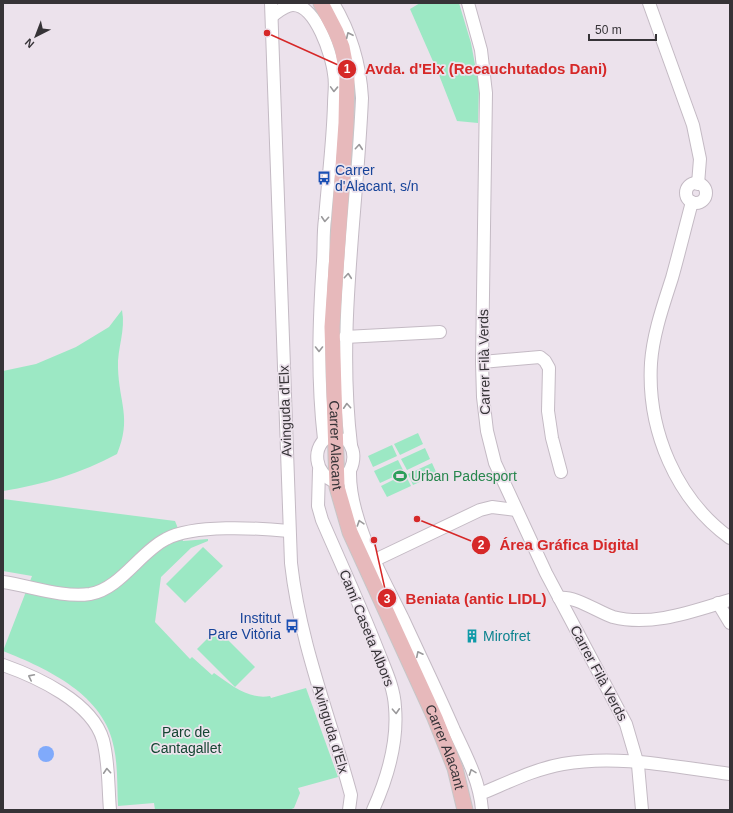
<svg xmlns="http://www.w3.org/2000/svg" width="733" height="813" font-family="Arial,sans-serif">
  <rect width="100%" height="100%" fill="#ece2ec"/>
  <g fill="#9ce8c4">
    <polygon points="420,3 459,3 471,43 479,86 478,123 457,121 439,75 410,9"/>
    <path d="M122 310C126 330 117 349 118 368 119 403 132 418 117 454 82 473 42 485 3 491V371L36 364 76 347 109 327Z"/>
    <polygon points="418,433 423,444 400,455 394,444"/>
    <polygon points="392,445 397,456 373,467 368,456"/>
    <polygon points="425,448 430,459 407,470 401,459"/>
    <polygon points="398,460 404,472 380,483 374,471"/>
    <polygon points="432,463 437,474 413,485 408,474"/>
    <polygon points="405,474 411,486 387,497 381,486"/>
    <path d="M3 499 175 521 183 541 208 539V541L191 548 161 577 155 622 190 659 192 657 212 675 214 673C231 685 249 700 270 696L271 698 306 688 338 777 298 788 300 793 294 808 289 810H155L154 803 118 806C117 787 118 767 114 748 105 695 48 669 3 651L32 576 3 571Z"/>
    <polygon points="203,547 223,566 185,603 166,584"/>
    <polygon points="217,629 255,667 235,687 197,649"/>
  </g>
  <circle fill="#80aafb" cx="46" cy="754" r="8"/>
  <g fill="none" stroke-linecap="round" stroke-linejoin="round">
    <g stroke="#c4bac4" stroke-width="14">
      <g id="minor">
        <path d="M271 3 291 563C300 644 330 717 351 795L349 810"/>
        <path d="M333 3C351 33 360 63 362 98 357 214 337 329 351 445"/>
        <polyline points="468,3 481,50 486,93 482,362 483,397 487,431 495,463 546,573 626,724 638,765 642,810"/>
        <polyline points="649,3 693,125 700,159 698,184"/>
        <path d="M272 16C278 12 285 5 293 5 316 5 332 56 334 74 336 84 334 94 334 104 333 142 328 180 325 219 323 233 324 247 323 261 319 321 317 379 324 439"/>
        <circle cx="696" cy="193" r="10"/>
        <path d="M692 202C685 228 679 253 672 278 663 306 653 334 651 363 647 430 676 499 730 538"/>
        <polyline points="345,337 440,332"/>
        <polyline points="482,362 540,357 545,361 549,368 548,411 552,438 561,472"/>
        <path d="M331 435C310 446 314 475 336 482 354 475 359 453 346 439"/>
        <path d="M319 470 318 506 322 520C341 564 361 607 378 651 385 669 394 687 395 707 398 741 387 779 373 810"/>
        <path d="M350 471C349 520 382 576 403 619 420 656 438 693 454 730 466 755 480 782 482 810"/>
        <polyline points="375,560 480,510 492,507 516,510"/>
        <path d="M3 582C31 586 62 598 90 594 120 589 140 552 166 539 193 524 258 528 289 531"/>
        <path d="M559 598C574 595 598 612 613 617 652 627 693 611 730 600"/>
        <polyline points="718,603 730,623"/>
        <path d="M3 665C37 677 92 702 103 740 109 762 108 787 110 810"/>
        <path d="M480 794C507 783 534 769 563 764 618 754 675 767 730 774"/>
      </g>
    </g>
    <g stroke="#c7c6c7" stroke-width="17">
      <g id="major">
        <path id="s1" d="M321 3 336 32 342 47 347 73 346 123 332 327 337 487 350 532 435 718 455 768 465 810"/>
      </g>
    </g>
    <use href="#minor" stroke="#fff" stroke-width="12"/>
    <use href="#major" stroke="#e7b9bb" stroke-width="15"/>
  </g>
  <defs><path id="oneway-chevron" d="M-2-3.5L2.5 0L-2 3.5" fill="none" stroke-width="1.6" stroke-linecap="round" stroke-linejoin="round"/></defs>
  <g stroke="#9a999b">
    <use href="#oneway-chevron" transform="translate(349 35) rotate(-115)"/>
    <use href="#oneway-chevron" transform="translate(334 89) rotate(92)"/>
    <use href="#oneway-chevron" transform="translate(359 147) rotate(-85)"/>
    <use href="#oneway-chevron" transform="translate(325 219) rotate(94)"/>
    <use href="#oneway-chevron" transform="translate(348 276) rotate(-85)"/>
    <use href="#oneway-chevron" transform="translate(319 349) rotate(90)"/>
    <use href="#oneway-chevron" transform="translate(347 406) rotate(-94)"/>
    <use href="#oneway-chevron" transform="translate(360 523) rotate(-108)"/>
    <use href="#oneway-chevron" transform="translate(419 654) rotate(-116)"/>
    <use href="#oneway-chevron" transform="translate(31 677) rotate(-153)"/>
    <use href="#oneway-chevron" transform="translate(396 711) rotate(87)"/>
    <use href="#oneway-chevron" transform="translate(107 771) rotate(-94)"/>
    <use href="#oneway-chevron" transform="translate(472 772) rotate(-110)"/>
  </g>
  <defs>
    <g id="bus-bare" transform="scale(1.08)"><path d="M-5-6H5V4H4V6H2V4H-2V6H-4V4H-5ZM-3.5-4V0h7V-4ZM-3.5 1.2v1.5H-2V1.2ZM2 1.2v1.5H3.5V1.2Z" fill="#1a4fb4" stroke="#ece2ec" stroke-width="2.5" paint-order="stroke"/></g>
    <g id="stadium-bare" transform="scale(1.08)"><path d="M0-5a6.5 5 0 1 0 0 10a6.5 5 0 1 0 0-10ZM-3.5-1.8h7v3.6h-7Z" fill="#2e9e5b" stroke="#ece2ec" stroke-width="2.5" paint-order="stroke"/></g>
    <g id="building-bare" transform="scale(1.08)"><path d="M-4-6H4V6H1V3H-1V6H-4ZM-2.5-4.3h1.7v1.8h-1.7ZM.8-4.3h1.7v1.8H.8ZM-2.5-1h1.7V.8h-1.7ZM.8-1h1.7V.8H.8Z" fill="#0f9aa8" stroke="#ece2ec" stroke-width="2.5" paint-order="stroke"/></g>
  </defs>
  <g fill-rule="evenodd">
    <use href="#bus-bare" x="324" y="178"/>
    <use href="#stadium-bare" x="400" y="476"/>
    <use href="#bus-bare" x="292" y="626"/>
    <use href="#building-bare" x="472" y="636"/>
  </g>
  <g text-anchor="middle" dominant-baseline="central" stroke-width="3.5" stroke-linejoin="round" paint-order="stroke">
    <g font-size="14" fill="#164399" stroke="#ece2ec" text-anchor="start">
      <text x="335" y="170">Carrer<tspan x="335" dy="16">d'Alacant, s/n</tspan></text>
      <text x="281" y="618" text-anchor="end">Institut<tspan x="281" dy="16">Pare Vitòria</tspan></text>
    </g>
    <g font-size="14" fill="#363337" stroke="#ece2ec">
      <text transform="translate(484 362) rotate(-91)">Carrer Filà Verds</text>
      <text transform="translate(285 411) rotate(-92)">Avinguda d'Elx</text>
      <text stroke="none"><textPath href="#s1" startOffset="448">Carrer Alacant</textPath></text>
      <text transform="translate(367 628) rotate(68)">Camí Caseta Albors</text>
      <text transform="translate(599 673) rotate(62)">Carrer Filà Verds</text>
      <text transform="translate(331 729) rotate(73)">Avinguda d'Elx</text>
      <text stroke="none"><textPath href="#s1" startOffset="772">Carrer Alacant</textPath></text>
    </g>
    <g font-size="14" fill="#27864d" stroke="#ece2ec" text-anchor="start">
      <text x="411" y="476">Urban Padesport</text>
    </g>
    <g font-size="14" fill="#0d838f" stroke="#ece2ec" text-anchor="start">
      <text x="483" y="636">Mirofret</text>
    </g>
    <g font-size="14" fill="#144532" stroke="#ece2ec">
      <text x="186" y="732">Parc de<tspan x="186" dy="16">Cantagallet</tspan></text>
    </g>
  </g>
  <path fill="none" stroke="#d62828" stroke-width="1.5" d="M267 33L347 69M417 519L481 545M374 540L387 598"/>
  <g fill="#d62828" stroke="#ece2ec" stroke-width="1.5">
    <circle cx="267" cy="33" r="4"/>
    <circle cx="417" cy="519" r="4"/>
    <circle cx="374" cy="540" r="4"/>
    <circle cx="347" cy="69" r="10"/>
    <circle cx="481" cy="545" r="10"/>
    <circle cx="387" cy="598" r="10"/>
  </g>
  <g font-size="12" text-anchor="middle" font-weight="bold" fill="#fff">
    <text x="347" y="73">1</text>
    <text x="481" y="549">2</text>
    <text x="387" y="603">3</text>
  </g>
  <g font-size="15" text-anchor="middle" font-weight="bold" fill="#d62828" stroke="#ece2ec" stroke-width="3.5" stroke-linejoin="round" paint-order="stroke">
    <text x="486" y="74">Avda. d'Elx (Recauchutados Dani)</text>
    <text x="569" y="550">Área Gráfica Digital</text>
    <text x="476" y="604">Beniata (antic LIDL)</text>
  </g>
  <rect width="733" height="813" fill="none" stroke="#363337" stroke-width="8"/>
  <g transform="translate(36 36) rotate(222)" stroke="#ece2ec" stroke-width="3" paint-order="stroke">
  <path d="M0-3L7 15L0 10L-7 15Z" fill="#363337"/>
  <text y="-6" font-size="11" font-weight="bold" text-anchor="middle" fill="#363337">N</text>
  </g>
  <path d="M589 34v6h67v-6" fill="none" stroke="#363337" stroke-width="2"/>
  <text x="595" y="34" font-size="12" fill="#363337" stroke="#ece2ec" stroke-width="3" paint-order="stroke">50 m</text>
</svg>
